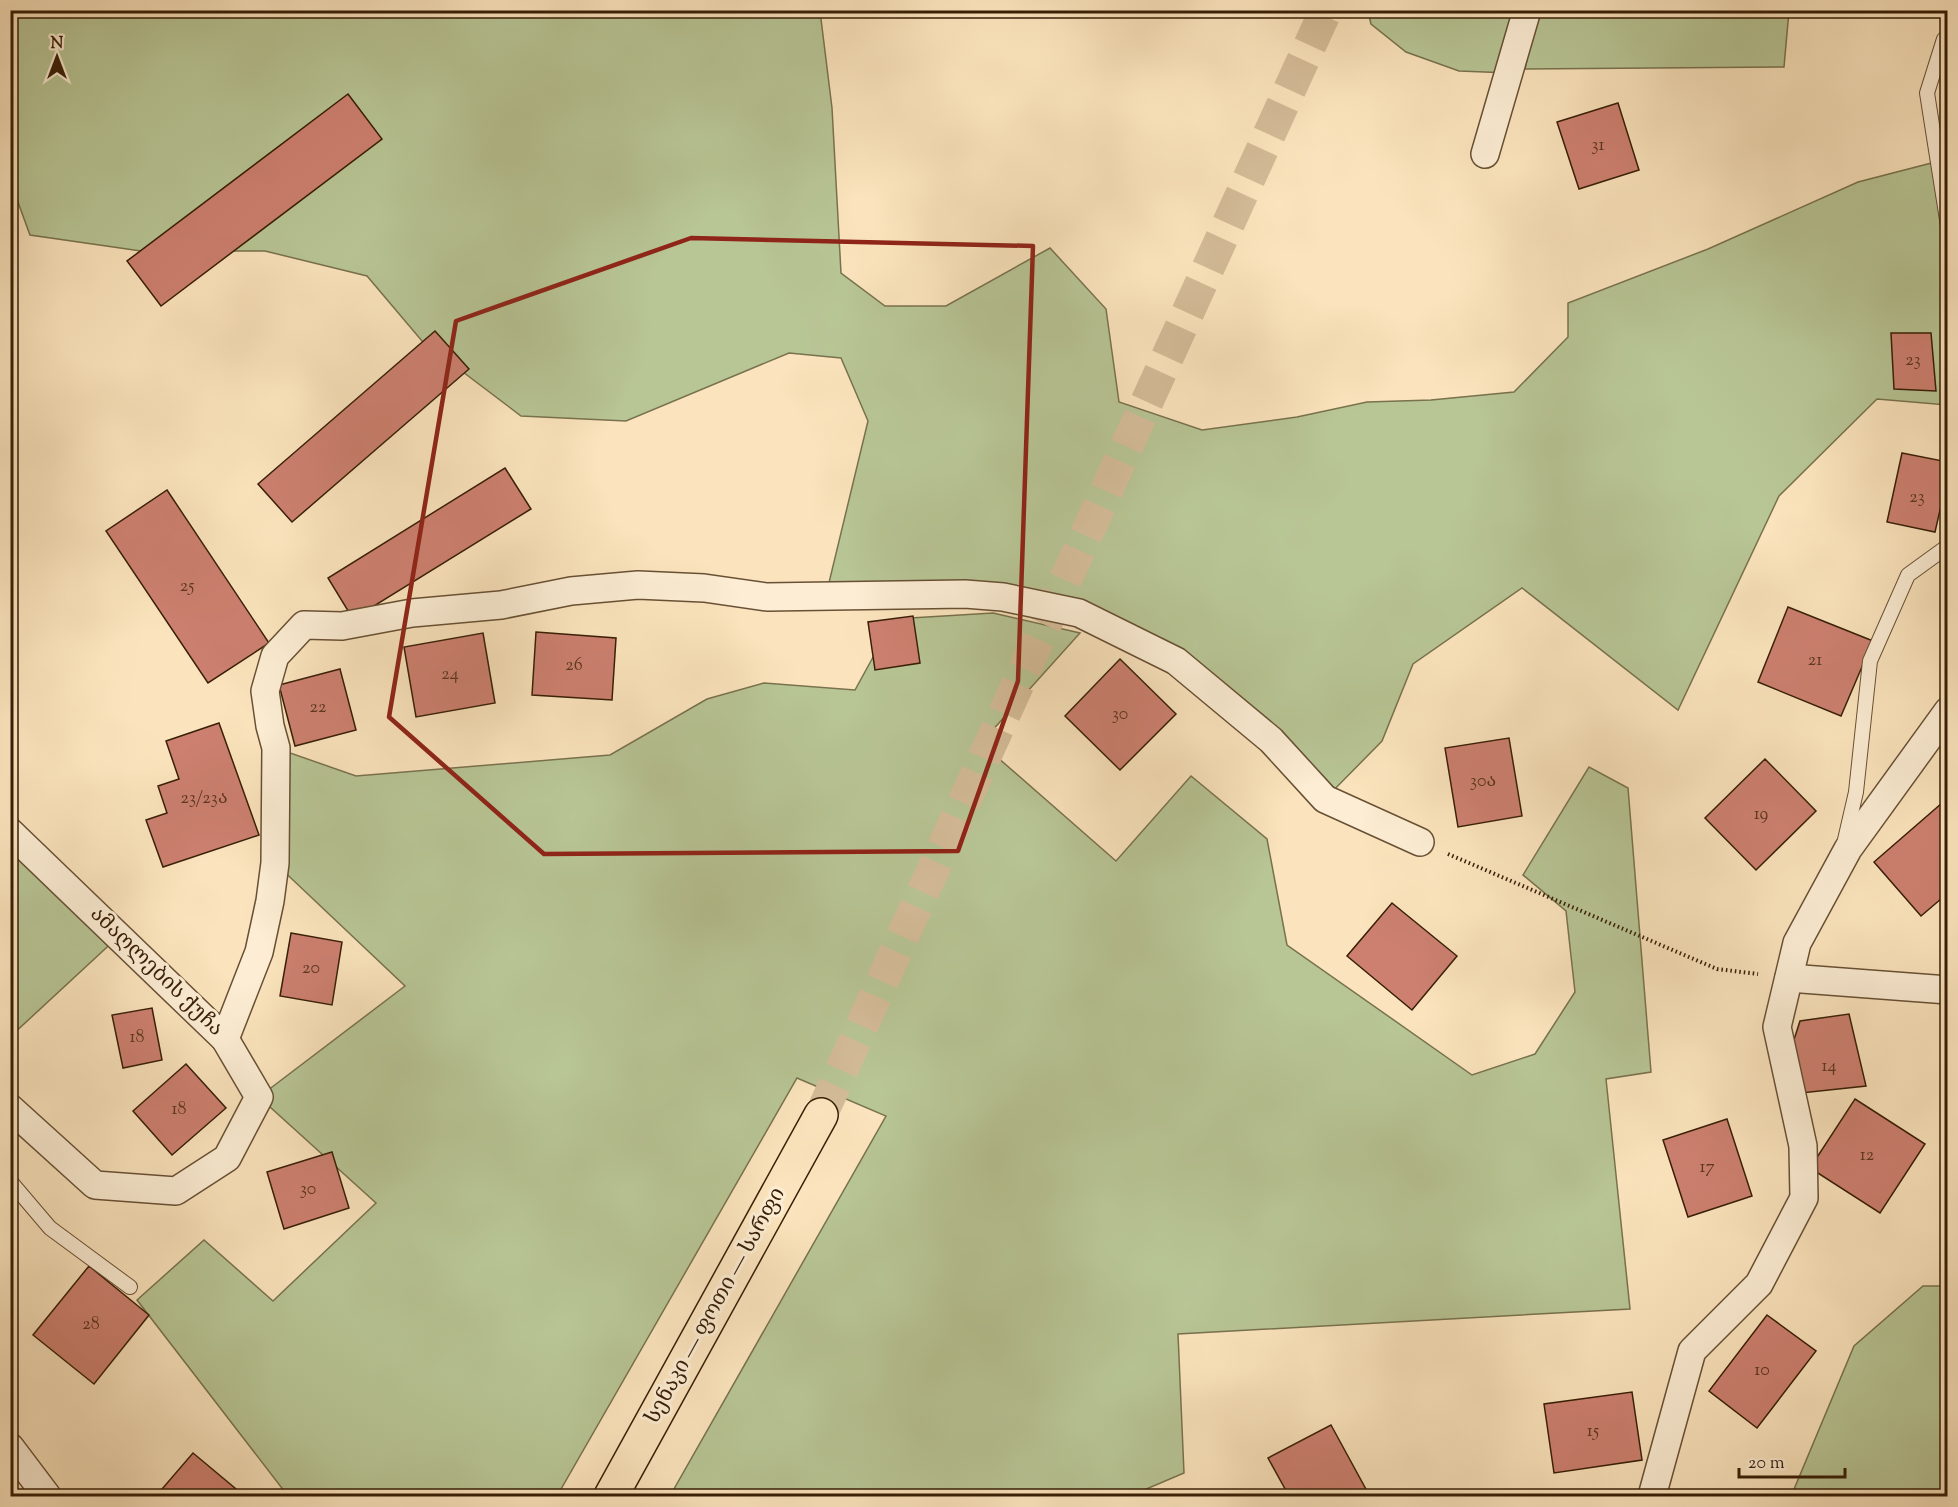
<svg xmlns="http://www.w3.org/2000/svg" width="1958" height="1507" font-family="'Sorts Mill Goudy','Noto Serif Georgian',serif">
  <rect width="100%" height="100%" fill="#fbe4bd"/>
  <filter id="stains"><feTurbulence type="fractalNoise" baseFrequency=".00333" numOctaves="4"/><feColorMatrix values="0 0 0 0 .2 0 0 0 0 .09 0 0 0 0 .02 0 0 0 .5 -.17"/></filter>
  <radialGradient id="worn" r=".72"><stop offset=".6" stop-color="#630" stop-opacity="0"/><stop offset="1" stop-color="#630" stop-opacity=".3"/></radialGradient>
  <g fill="#b8c595" stroke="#78724e" stroke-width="1.5">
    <polygon points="11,11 820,11 832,108 841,273 885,306 946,306 1050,248 1106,309 1119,402 1202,430 1297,417 1367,402 1431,400 1514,392 1568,337 1568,303 1708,249 1858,182 1947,159 1947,405 1877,399 1779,496 1678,710 1522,588 1413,664 1382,741 1325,799 1271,740 1079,613 826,595 868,421 841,358 789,353 626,421 521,416 422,341 367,276 265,251 141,251 30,235 11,183"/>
    <polygon points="1368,11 1527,11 1510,73 1459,71 1406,52 1371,24"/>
    <polygon points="1537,11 1789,11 1784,67 1525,69"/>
    <polygon points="993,613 1080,633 981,743 1116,861 1191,776 1267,839 1287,945 1472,1075 1535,1054 1575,992 1566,911 1523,875 1589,767 1628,788 1651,1072 1606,1079 1630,1309 1178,1334 1184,1473 1130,1496 670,1496 886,1116 797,1078 557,1496 288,1496 137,1300 204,1240 273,1301 376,1203 259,1097 405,986 275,863 276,748 356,776 610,755 707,699 764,683 855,690 894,619"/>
    <polygon points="11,832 119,936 11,1036"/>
    <polygon points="1923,1286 1947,1286 1947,1496 1798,1496 1792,1494 1854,1346"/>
  </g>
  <g fill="#cd8070" stroke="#371e06" stroke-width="1.5">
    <polygon points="348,94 382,139 161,306 127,261"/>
    <polygon points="1618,103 1639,170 1579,189 1557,122"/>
    <polygon points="435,331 469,369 292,522 258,484"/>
    <polygon points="1891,333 1931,333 1936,391 1894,389"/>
    <polygon points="1902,453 1948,462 1948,475 1935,532 1887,522"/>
    <polygon points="505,468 531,509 353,619 328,578"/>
    <polygon points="167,490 269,643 208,683 106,531"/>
    <polygon points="1788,607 1873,641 1841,716 1758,682"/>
    <polygon points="913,616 920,663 875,670 868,622"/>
    <polygon points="536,632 616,638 612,700 532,695"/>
    <polygon points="483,633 495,703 416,717 404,647"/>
    <polygon points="1120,659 1176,714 1120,770 1065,716"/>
    <polygon points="340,669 356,730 295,746 279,685"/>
    <polygon points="219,723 259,835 163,867 146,820 167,813 158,786 179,779 166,741"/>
    <polygon points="1509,738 1522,816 1458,827 1445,748"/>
    <polygon points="1765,759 1816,811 1756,870 1705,818"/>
    <polygon points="1942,803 1948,810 1948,893 1921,916 1874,862"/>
    <polygon points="1392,903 1457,956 1412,1010 1347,956"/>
    <polygon points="291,933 342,942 332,1005 280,996"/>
    <polygon points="152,1008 162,1060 123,1068 112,1015"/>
    <polygon points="1849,1014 1866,1086 1801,1093 1791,1049 1800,1021"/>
    <polygon points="186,1064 226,1108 172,1155 133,1111"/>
    <polygon points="1855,1099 1925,1144 1880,1213 1810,1168"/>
    <polygon points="1727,1119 1752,1196 1688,1217 1663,1140"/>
    <polygon points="332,1152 349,1208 284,1229 267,1172"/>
    <polygon points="89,1266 149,1315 94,1384 33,1335"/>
    <polygon points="1767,1315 1816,1351 1757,1428 1709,1391"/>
    <polygon points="1632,1392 1642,1460 1554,1473 1544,1404"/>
    <polygon points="1331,1425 1368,1493 1361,1496 1289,1496 1268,1458"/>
    <polygon points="193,1453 242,1494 239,1496 156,1496"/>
  </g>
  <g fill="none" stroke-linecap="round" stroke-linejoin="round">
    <polyline stroke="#d4bc98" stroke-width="33" stroke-dasharray="33 16" stroke-linecap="butt" points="821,1115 1326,10"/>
    <g stroke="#685034" stroke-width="16">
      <g id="lane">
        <polyline points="1944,39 1927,93 1948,226"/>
        <polyline points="1844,844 1856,792 1870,661 1908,575 1948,546"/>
        <polyline points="10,1181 50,1228 130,1287"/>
      </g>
    </g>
    <g stroke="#685034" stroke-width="30">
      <g id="street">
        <polyline points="1485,154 1527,10"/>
        <polyline points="10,832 225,1039 259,1097 227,1158 176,1191 95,1185 10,1108"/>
        <polyline points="1789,978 1948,990"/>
        <polyline points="225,1039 259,952 270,901 275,863 276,748 270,726 265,691 275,656 304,625 342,626 412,613 501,605 571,591 638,585 704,588 767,597 965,594 1003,597 1079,613 1176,661 1271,740 1325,799 1420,842"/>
        <polyline points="10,1447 47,1496"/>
        <polyline points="1652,1496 1692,1351 1759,1284 1804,1198 1803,1146 1777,1027 1797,943 1848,849 1948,711"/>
      </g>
    </g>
    <g stroke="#371e06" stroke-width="36">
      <polyline id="highway" points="611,1496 821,1115"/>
    </g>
    <polyline stroke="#371e06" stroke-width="4" stroke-dasharray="1.5 3" stroke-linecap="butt" points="1448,854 1717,969 1758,974"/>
    <use href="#lane" stroke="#fcedd4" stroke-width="14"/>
    <use href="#street" stroke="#fcedd4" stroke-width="27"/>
    <use href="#highway" stroke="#fbe4bd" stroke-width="33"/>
  </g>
  <path fill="none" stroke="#8f2418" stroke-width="4.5" stroke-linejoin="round" d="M691 238 1033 246 1018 681 958 851 544 854 389 717 456 321Z"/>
  <g text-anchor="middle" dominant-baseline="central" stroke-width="6" stroke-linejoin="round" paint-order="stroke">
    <g font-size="18" fill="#5c3620">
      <text x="1598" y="146">31</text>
      <text x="1913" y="361">23</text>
      <text x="1917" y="498">23</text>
      <text x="187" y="587">25</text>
      <text x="1815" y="661">21</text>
      <text x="574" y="666">26</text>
      <text x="450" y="675">24</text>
      <text x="318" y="708">22</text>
      <text x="1120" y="715">30</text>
      <text x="1483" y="782">30ა</text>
      <text x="204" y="799">23/23ა</text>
      <text x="1761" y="815">19</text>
      <text x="311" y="969">20</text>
      <text x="137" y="1038">18</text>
      <text x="1829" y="1067">14</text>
      <text x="179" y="1110">18</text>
      <text x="1867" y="1156">12</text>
      <text x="1707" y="1168">17</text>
      <text x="308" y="1190">30</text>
      <text x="91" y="1325">28</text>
      <text x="1762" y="1371">10</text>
      <text x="1593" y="1432">15</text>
    </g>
    <g font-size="21" fill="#371e06" stroke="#fcedd4">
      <text transform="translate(156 972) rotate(44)">ამაღლების ქუჩა</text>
      <text transform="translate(716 1306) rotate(-61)">სენაკი — ფოთი — სარფი</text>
    </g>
  </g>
  <rect width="1958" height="1507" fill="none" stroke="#fbe4bd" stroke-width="36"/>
  <rect x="12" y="12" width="1934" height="1483" fill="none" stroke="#371e06" stroke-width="3"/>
  <rect x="18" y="18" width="1922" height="1471" fill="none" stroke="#371e06" stroke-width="1.5"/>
  <g transform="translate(57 57)" stroke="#fcedd4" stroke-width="4.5" paint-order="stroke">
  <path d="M0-4.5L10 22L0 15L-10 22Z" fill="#371e06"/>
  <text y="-9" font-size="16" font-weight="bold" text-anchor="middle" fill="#371e06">N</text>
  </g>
  <path d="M1739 1468v9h106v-9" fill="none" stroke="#371e06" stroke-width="3"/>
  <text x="1748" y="1468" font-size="18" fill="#371e06" stroke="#fcedd4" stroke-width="4.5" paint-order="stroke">20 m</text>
  <rect width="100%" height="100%" filter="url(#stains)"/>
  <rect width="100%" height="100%" fill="url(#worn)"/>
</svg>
